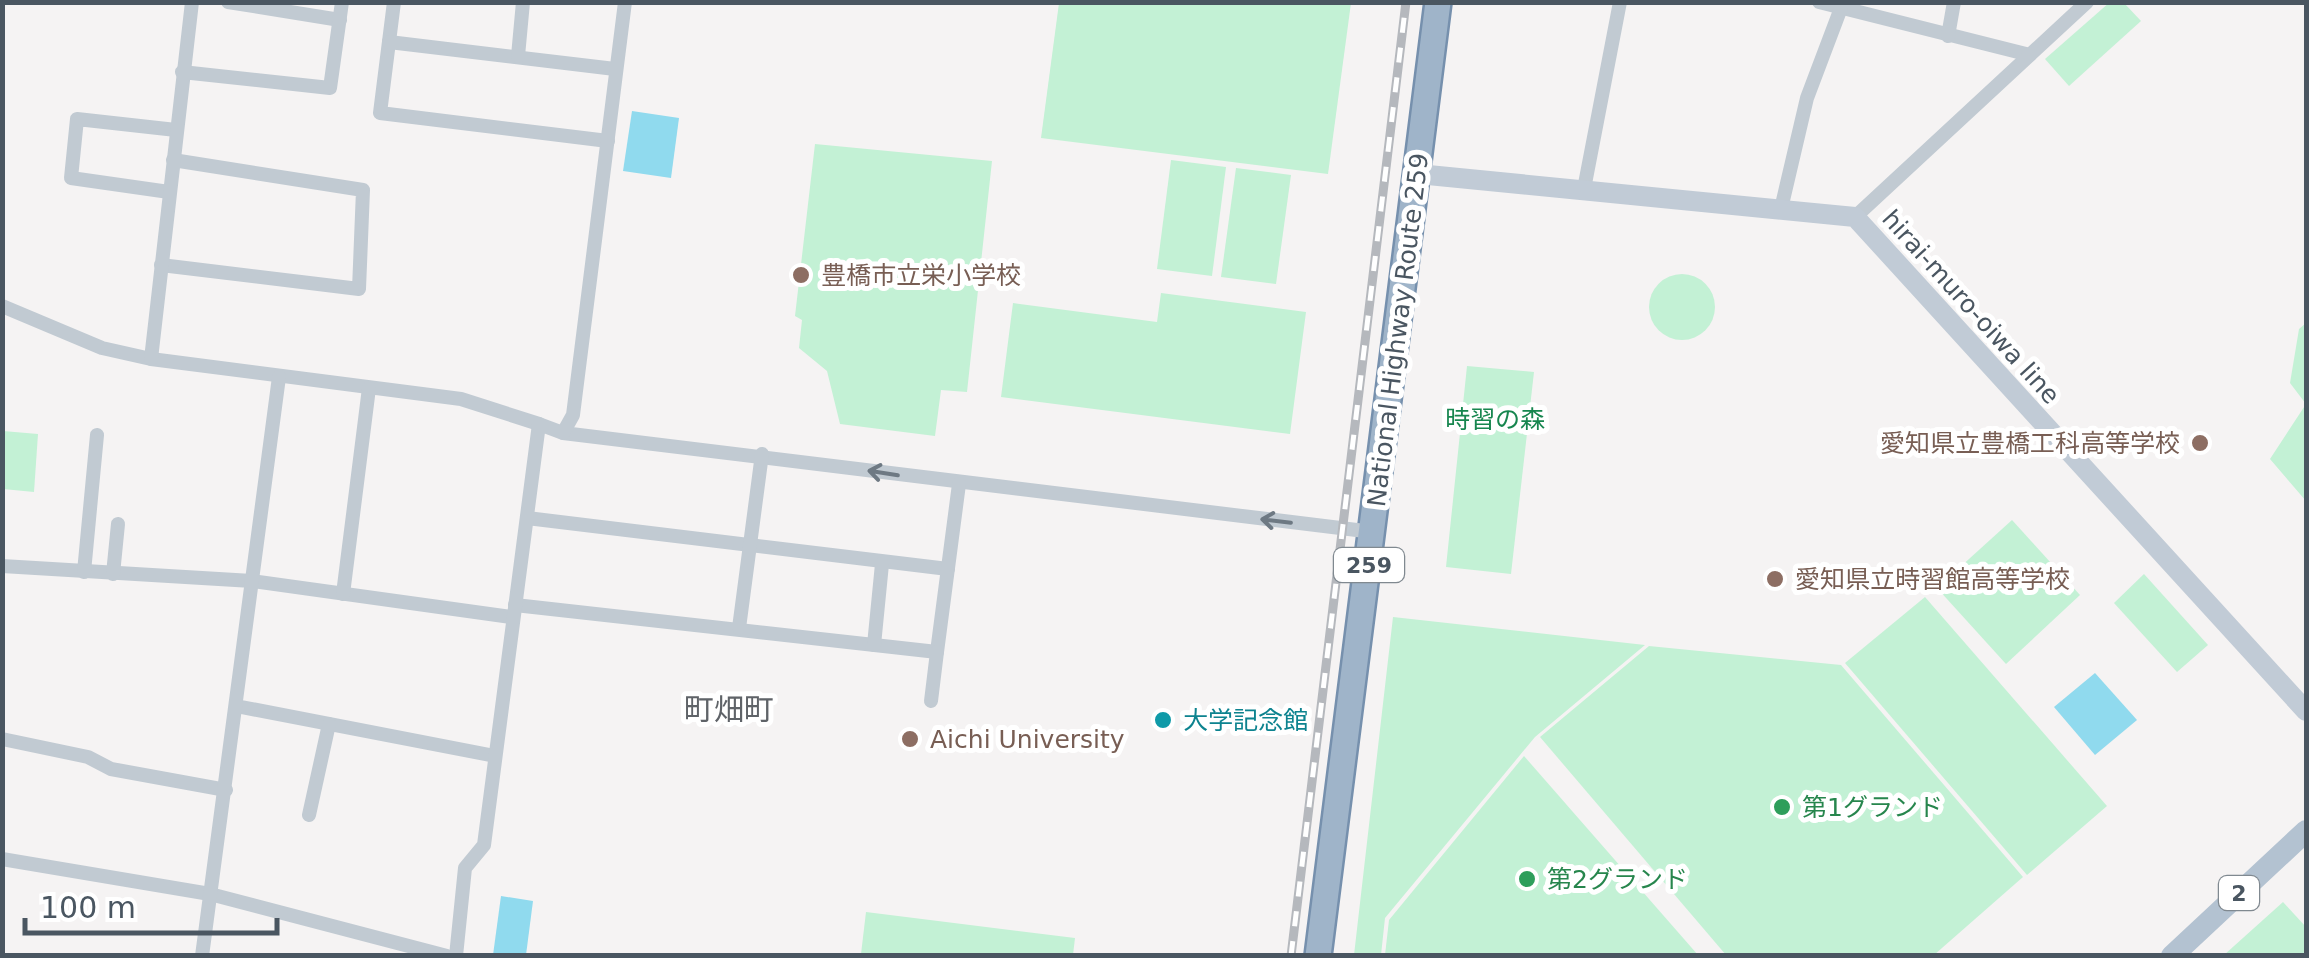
<svg xmlns="http://www.w3.org/2000/svg" width="2309" height="958" font-family="'DejaVu Sans','Noto Sans JP',sans-serif">
  <rect width="100%" height="100%" fill="#f5f3f3"/>
  <g fill="#c3f1d5">
    <polygon points="2110,2 2124,3 2141,21 2069,86 2045,59"/>
    <polygon points="1059,3 1351,3 1328,174 1041,138"/>
    <polygon points="815,144 992,161 967,392 941,390 935,436 840,424 827,371 799,348 802,320 795,316"/>
    <polygon points="1171,160 1226,167 1212,276 1157,269"/>
    <polygon points="1236,168 1291,175 1276,284 1221,277"/>
    <circle cx="1682" cy="307" r="33"/>
    <polygon points="1161,293 1306,312 1290,434 1001,397 1013,303 1157,322"/>
    <polygon points="2306,323 2306,501 2270,459 2306,404 2290,383 2299,329"/>
    <polygon points="1467,366 1534,372 1511,574 1446,567"/>
    <polygon points="3,431 38,434 34,492 3,489"/>
    <polygon points="2012,520 2080,595 2006,664 1937,588"/>
    <polygon points="2144,574 2208,645 2177,672 2114,603"/>
    <polygon points="1925,597 2107,806 2027,875 1845,663"/>
    <polygon points="1393,617 1645,645 1535,737 1385,918 1381,955 1354,955"/>
    <polygon points="1649,646 1841,665 2023,877 1934,955 1726,955 1540,737"/>
    <polygon points="1524,756 1698,955 1385,955 1389,920"/>
    <polygon points="2283,902 2306,927 2306,955 2224,955"/>
    <polygon points="866,912 1075,938 1073,955 861,954"/>
  </g>
  <g fill="#90daee">
    <polygon points="632,111 679,118 671,178 623,171"/>
    <polygon points="2095,673 2137,720 2095,755 2054,707"/>
    <polygon points="501,896 533,901 526,955 493,955"/>
  </g>
  <g fill="none" stroke-linecap="round" stroke-linejoin="round">
    <g stroke="#7690ad" stroke-width="30">
      <polyline id="trunk" points="1318,956 1438,2"/>
    </g>
    <g stroke="#c1cad2" stroke-width="14">
      <polyline points="228,2 340,20"/>
      <polyline points="394,2 380,113 608,141"/>
      <polyline points="1819,2 2030,55"/>
      <polyline points="1948,36 1954,2"/>
      <polyline points="389,42 615,69"/>
      <polyline points="518,56 523,2"/>
      <polyline points="182,72 330,88 342,2"/>
      <polyline points="1584,189 1620,2"/>
      <polyline points="169,192 71,178 77,119 176,130"/>
      <polyline points="1781,209 1807,98 1841,8"/>
      <polyline points="1855,217 2087,2"/>
      <polyline points="161,265 359,289 363,190 173,160"/>
      <polyline points="2,306 102,348 151,359 461,399 539,424"/>
      <polyline points="151,359 192,2"/>
      <polyline points="563,433 1373,532"/>
      <polyline points="527,518 948,569"/>
      <polyline points="2,566 252,581 511,617"/>
      <polyline points="84,572 97,435"/>
      <polyline points="113,574 118,524"/>
      <polyline points="343,594 369,388"/>
      <polyline points="515,605 937,652 959,484"/>
      <polyline points="739,628 762,454"/>
      <polyline points="874,645 882,564"/>
      <polyline points="931,701 937,652"/>
      <polyline points="236,706 495,756"/>
      <polyline points="2,739 88,757 111,769 226,790"/>
      <polyline points="309,815 329,724"/>
      <polyline points="2,859 210,894 447,956"/>
      <polyline points="202,956 279,377"/>
      <polyline points="456,956 465,868 484,845 539,424 563,433 573,415 625,2"/>
    </g>
    <polyline stroke="#c1cbd6" stroke-width="20" points="1418,174 1855,217 2306,711"/>
    <polyline stroke="#b3c2d1" stroke-width="22" points="2172,956 2306,831"/>
    <use href="#trunk" stroke="#9fb4c9" stroke-width="25"/>
    <g stroke="#b5b8bd" stroke-width="9">
      <polyline id="rail" points="1291,956 1406,2"/>
    </g>
    <use href="#rail" stroke="#fff" stroke-width="5" stroke-dasharray="15" stroke-linecap="butt"/>
  </g>
  <defs><path id="oneway-shaft" d="M-6 0H5M1.5-3L5.5 0L1.5 3" fill="none" stroke-width="1.6" stroke-linecap="round" stroke-linejoin="round" transform="scale(2.5)"/></defs>
  <g stroke="#6e7983">
    <use href="#oneway-shaft" transform="translate(883 473) rotate(-171)"/>
    <use href="#oneway-shaft" transform="translate(1276 521) rotate(-173)"/>
  </g>
  <g fill="#8d6e63" stroke="#fff" stroke-width="4">
    <circle cx="801" cy="275" r="10"/>
    <circle cx="2200" cy="443" r="10"/>
    <circle cx="1775" cy="579" r="10"/>
    <circle cx="910" cy="739" r="10"/>
  </g>
  <circle fill="#0f9aa8" stroke="#fff" stroke-width="4" cx="1163" cy="720" r="10"/>
  <g fill="#2e9e5b" stroke="#fff" stroke-width="4">
    <circle cx="1782" cy="807" r="10"/>
    <circle cx="1527" cy="879" r="10"/>
  </g>
  <g text-anchor="middle" dominant-baseline="central" stroke-width="10" stroke-linejoin="round" paint-order="stroke">
    <g fill="#fff" stroke="#808990" stroke-width="2.5">
      <rect x="1334" y="548" width="70" height="34" rx="8"/>
      <rect x="2219" y="876" width="40" height="34" rx="8"/>
    </g>
    <g font-size="22" font-weight="bold" fill="#4a5661">
      <text x="1369" y="565">259</text>
      <text x="2239" y="893">2</text>
    </g>
    <g font-size="25" fill="#785e54" stroke="#fff" text-anchor="start">
      <text x="821" y="275">豊橋市立栄小学校</text>
      <text x="2180" y="443" text-anchor="end">愛知県立豊橋工科高等学校</text>
      <text x="1795" y="579">愛知県立時習館高等学校</text>
      <text x="930" y="739">Aichi University</text>
    </g>
    <g font-size="25" fill="#4a5661" stroke="#fff">
      <text transform="translate(1971 307) rotate(48)">hirai-muro-oiwa line</text>
      <text transform="translate(1398 330) rotate(-83)">National Highway Route 259</text>
    </g>
    <g font-size="25" fill="#17864f" stroke="#fff">
      <text x="1495" y="419">時習の森</text>
    </g>
    <g font-size="25" fill="#0d838f" stroke="#fff" text-anchor="start">
      <text x="1183" y="720">大学記念館</text>
    </g>
    <g font-size="25" fill="#27864d" stroke="#fff" text-anchor="start">
      <text x="1802" y="807">第1グランド</text>
      <text x="1547" y="879">第2グランド</text>
    </g>
    <g font-size="30" fill="#5f6368" stroke="#fff">
      <text x="729" y="709">町畑町</text>
    </g>
  </g>
  <rect width="2309" height="958" fill="none" stroke="#4a5661" stroke-width="10"/>
  <path d="M25 918v15h252v-15" fill="none" stroke="#4a5661" stroke-width="5"/>
  <text x="40" y="918" font-size="30" fill="#4a5661" stroke="#ffffff" stroke-width="8" paint-order="stroke">100 m</text>
</svg>
